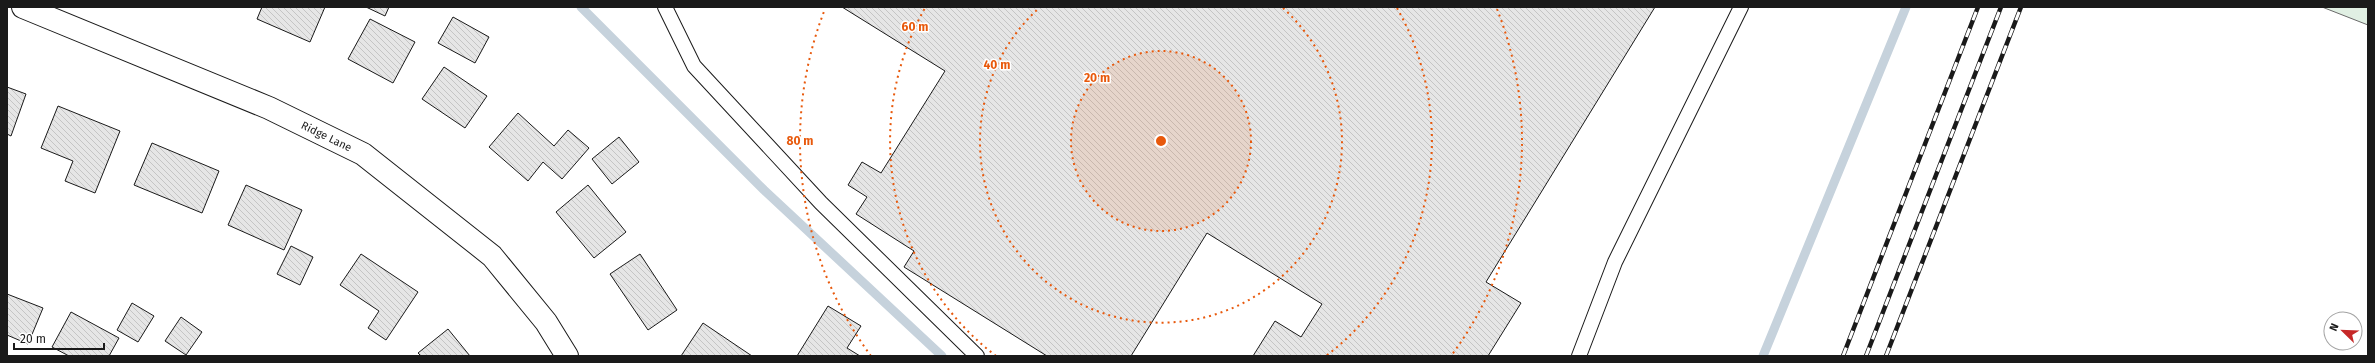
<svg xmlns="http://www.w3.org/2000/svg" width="2375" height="363" font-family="'Fira Sans',sans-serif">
  <defs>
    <pattern id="building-back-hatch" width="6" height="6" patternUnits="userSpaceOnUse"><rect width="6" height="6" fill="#e6e6e6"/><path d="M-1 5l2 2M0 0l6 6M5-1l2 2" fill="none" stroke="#c5c5c5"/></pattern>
  </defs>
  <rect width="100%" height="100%" fill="#fff"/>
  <polygon fill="#e0efe3" stroke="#6a6a6a" points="2322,7 2368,7 2368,25"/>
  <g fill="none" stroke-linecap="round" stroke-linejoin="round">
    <g stroke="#c6d2dc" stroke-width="9">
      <polyline points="581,7 764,190 942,356"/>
      <polyline points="1763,356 1906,7"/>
    </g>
  </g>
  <g fill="url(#building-back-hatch)" stroke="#1a1a1a">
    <polygon points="262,7 325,7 310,42 257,19"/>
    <polygon points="366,7 389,7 385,16"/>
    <polygon points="842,7 1655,7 1486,282 1521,303 1488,356 1253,356 1275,321 1301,337 1322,304 1207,233 1131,356 1047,356 904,267 914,251 856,214 867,197 848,185 862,162 881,173 945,71"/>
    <polygon points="453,17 489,37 475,63 438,43"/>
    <polygon points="370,19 415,42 393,83 348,59"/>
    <polygon points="444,67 487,96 465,128 422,99"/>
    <polygon points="7,87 26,94 11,136 7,134"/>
    <polygon points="58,106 120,131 95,193 65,181 73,161 41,148"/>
    <polygon points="518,113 554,146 568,130 589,148 562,179 543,162 528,181 489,147"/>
    <polygon points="619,137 639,162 612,184 592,159"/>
    <polygon points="152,143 219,171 202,213 134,185"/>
    <polygon points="246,185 302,210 284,250 228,225"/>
    <polygon points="588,185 626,232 594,258 556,212"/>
    <polygon points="291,246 313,257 300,285 277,274"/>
    <polygon points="361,254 418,292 386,340 368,328 379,311 340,285"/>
    <polygon points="640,254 677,310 648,330 610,274"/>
    <polygon points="7,294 43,308 28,344 7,335"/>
    <polygon points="132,303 154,316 138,342 117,330"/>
    <polygon points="828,306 861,326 847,348 860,356 797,356"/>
    <polygon points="71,312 119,338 109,356 69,356 52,347"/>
    <polygon points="181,317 202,332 186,355 165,341"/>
    <polygon points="703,323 752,356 681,356"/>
    <polygon points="448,329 470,356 421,356 418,353"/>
  </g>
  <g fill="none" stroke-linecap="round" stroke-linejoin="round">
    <g stroke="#1a1a1a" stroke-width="16">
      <g id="service">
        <polyline points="665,7 694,66 821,203 977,356"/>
        <polyline points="1579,356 1615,262 1741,7"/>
      </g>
    </g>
    <g stroke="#1a1a1a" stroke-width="24">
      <g id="minor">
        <path id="s1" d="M23 7 269 108 363 154 492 256 546 322 567 356"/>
      </g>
    </g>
    <use href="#service" stroke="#fff" stroke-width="14"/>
    <use href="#minor" stroke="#fff" stroke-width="22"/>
    <g stroke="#1a1a1a" stroke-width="4.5">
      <g id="rail">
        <polyline points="1843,356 1978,7"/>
        <polyline points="1866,356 2001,7"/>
        <polyline points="1886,356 2021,7"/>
      </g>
    </g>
    <use href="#rail" stroke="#fff" stroke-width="3" stroke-dasharray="9" stroke-linecap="butt"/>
  </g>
  <circle cx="1161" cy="141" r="90" fill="#e8590c" fill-opacity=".12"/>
  <g fill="none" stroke="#e8590c" stroke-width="2" stroke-dasharray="2 4">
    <circle cx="1161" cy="141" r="90"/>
    <path d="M1283 8A181 181 0 1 1 1039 8"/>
    <path d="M996 356A271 271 0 0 1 925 8M1397 8A271 271 0 0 1 1326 356"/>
    <path d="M871 356A361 361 0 0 1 825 9M1497 9A361 361 0 0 1 1451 356"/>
  </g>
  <g text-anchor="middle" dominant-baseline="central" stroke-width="3" stroke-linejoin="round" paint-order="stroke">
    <g font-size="11" fill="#1a1a1a" stroke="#fff">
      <text stroke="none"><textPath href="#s1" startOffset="330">Ridge Lane</textPath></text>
    </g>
  </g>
  <circle cx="1161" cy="141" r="6" fill="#e8590c" stroke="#fff" stroke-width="2"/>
  <g font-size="12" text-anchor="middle" font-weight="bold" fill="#e8590c" stroke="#fff" stroke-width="3" stroke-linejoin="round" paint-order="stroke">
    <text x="915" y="31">60 m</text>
    <text x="997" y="69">40 m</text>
    <text x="1097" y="82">20 m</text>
    <text x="800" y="145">80 m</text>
  </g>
  <rect width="2375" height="363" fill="none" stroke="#1a1a1a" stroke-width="16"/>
  <g transform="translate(2343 331) rotate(293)"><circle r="19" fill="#ffffff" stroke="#a3a3a3"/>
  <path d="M0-3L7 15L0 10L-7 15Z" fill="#c62828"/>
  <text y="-6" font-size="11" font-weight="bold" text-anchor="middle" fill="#1a1a1a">N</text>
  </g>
  <path d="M14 343v6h90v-6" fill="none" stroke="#1a1a1a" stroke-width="2"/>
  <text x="20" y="343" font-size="12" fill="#1a1a1a" stroke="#ffffff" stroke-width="3" paint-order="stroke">20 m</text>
</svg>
